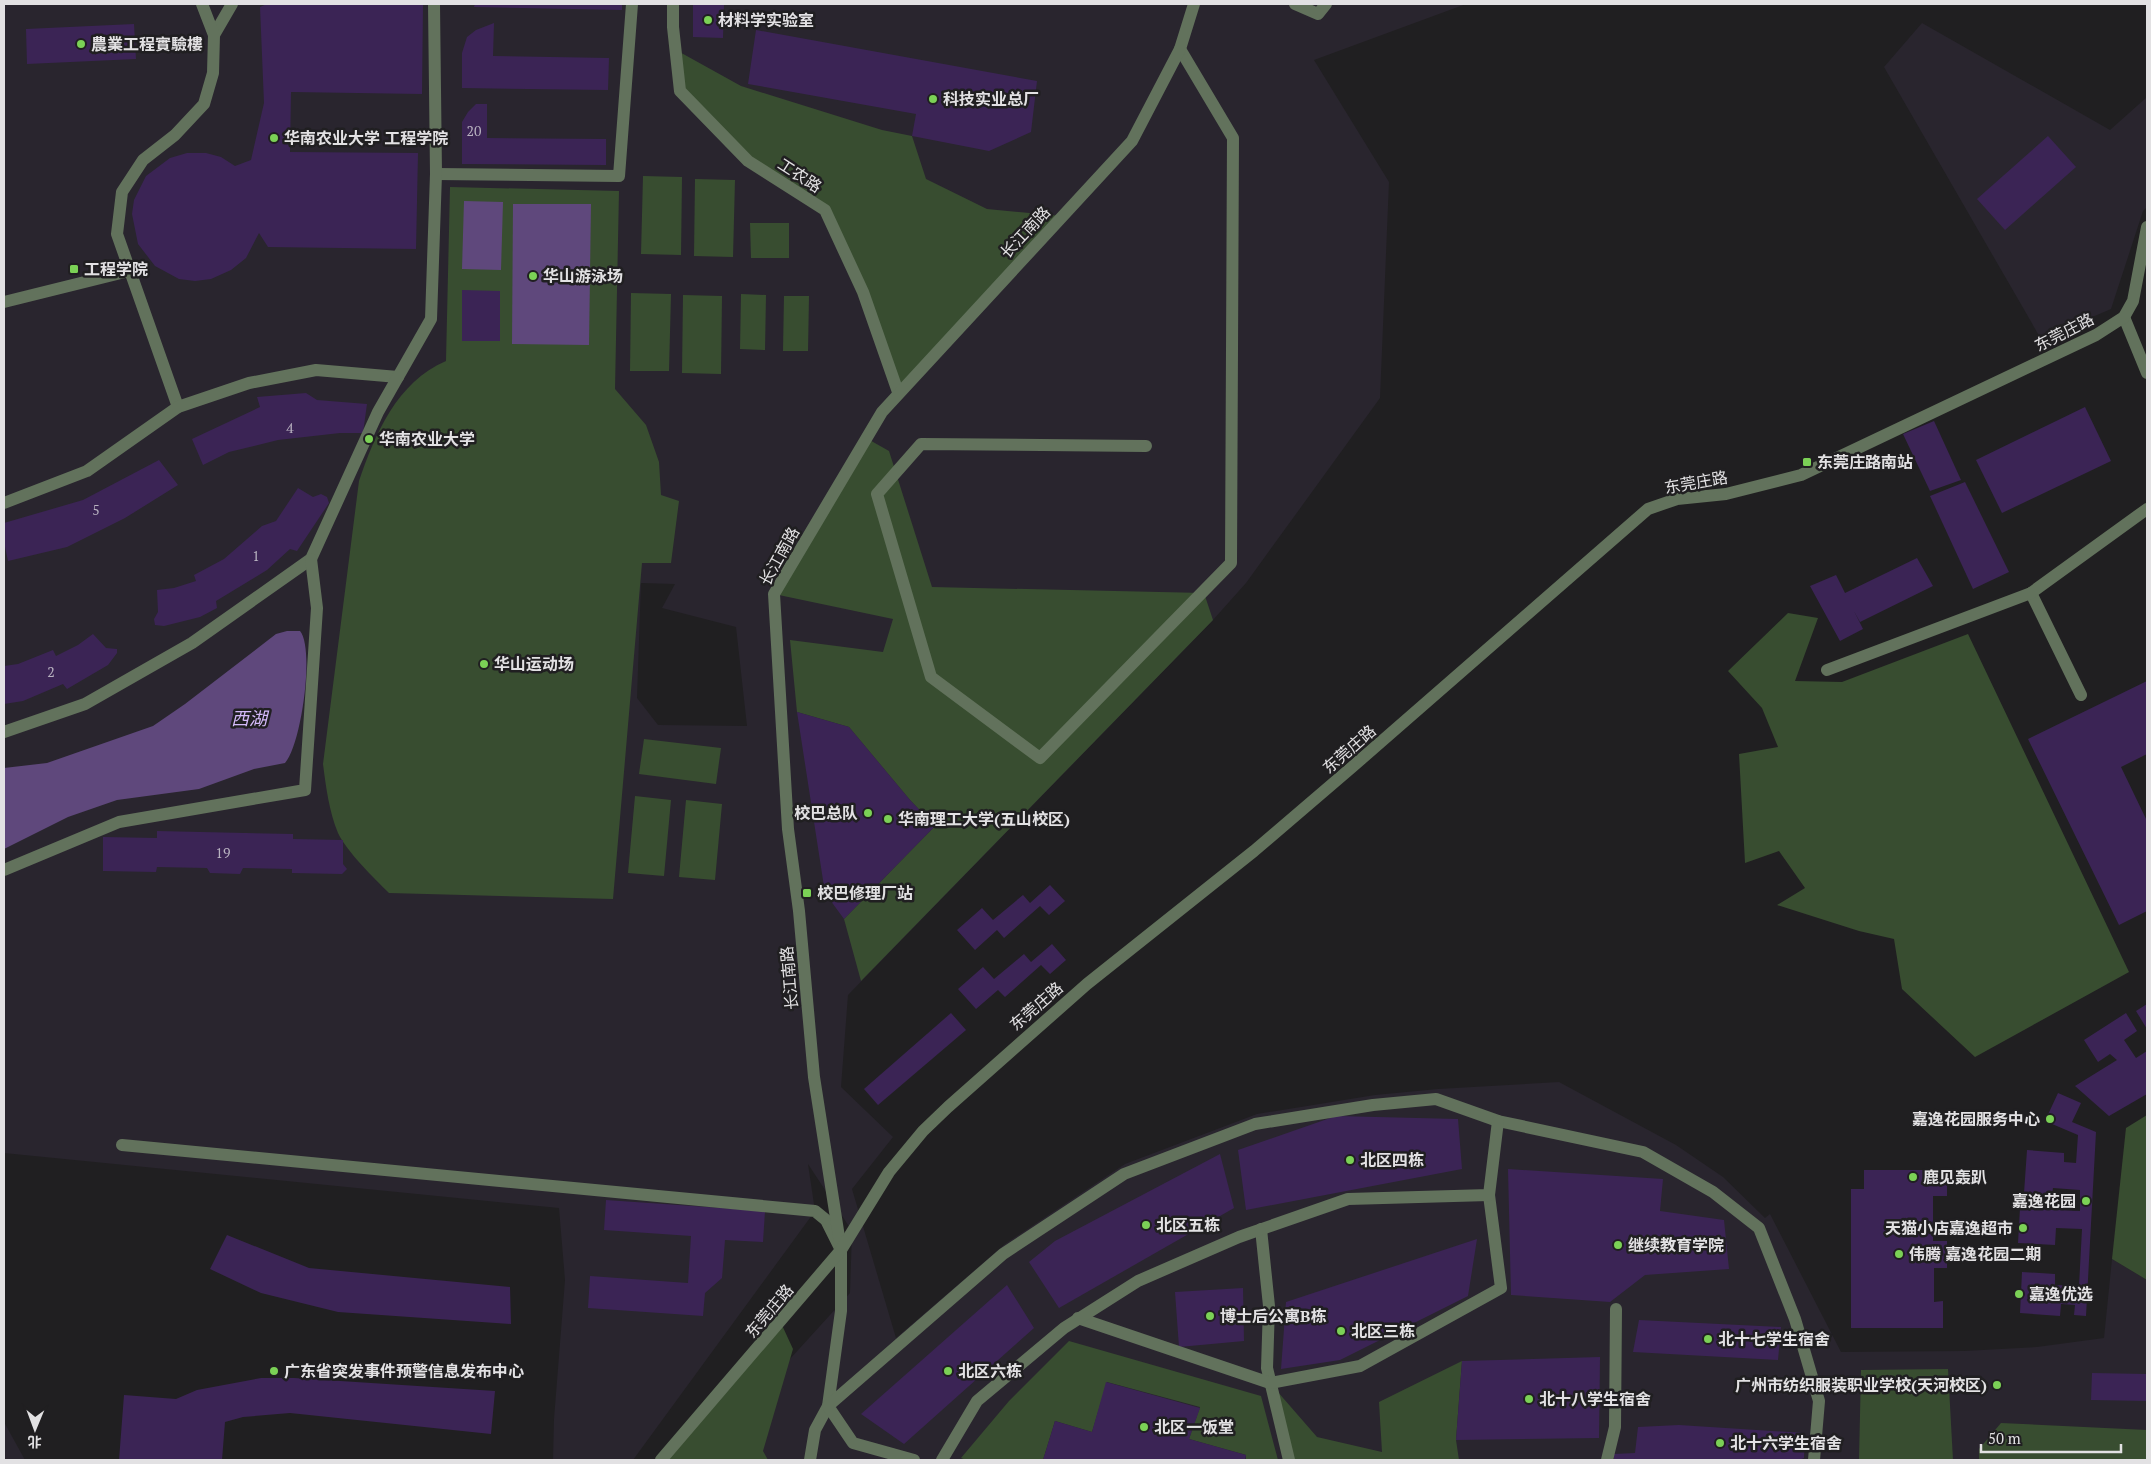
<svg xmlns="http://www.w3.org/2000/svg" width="2151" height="1464" font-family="'PT Serif','Noto Sans SC',serif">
  <rect width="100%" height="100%" fill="#201f21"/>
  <g fill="#29252e" fill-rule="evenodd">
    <path d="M4 4H1466L1314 60 1389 182 1380 398 1246 583 1213 620 848 995 841 1087 893 1137 852 1189 896 1338 1005 1244 1125 1164 1257 1114 1375 1095 1438 1089 1559 1082 1676 1145 1723 1177 1765 1218 1770 1214 1841 1352 1964 1351 2037 1347 2104 1338 2112 1259 2147 1280V1460H698L850 1293 852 1231 808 1164 815 1211 633 1460H553L554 1419 565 1280 559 1208 4 1153ZM641 583 675 584 662 608 736 627 747 726 658 725 637 698Z"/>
    <polygon points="1922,23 2110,130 2147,97 2147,207 2143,211 2111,309 2041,339 1884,67"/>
    <polygon points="4,1422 25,1460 4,1460"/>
  </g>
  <g fill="#384d30">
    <polygon points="676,50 741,86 882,130 912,136 926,179 987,209 1062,216 898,392 825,210 748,161 680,91"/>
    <polygon points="643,176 682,177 681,255 641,254"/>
    <polygon points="695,179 735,180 733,257 694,256"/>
    <path d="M450 187 619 191 615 389 646 425 659 462 661 495 679 501 671 563H642L613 899 389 893C374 878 347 852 338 833 329 811 326 787 323 764L359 481C375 434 397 382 446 361Z"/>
    <polygon points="750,223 789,223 789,258 751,258"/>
    <polygon points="631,293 671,294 669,371 630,371"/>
    <polygon points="741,294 766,295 765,350 740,349"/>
    <polygon points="683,295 722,296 721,374 682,373"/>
    <polygon points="784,296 809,296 808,351 783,351"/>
    <polygon points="866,438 889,451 932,587 1204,593 1213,620 861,981 844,919 935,826 910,800 849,727 797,712 790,640 883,652 893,619 774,594"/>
    <polygon points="1788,613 1818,618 1795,681 1842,682 1968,634 2129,972 1975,1057 1902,989 1894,939 1859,931 1777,905 1805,888 1779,851 1745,863 1739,754 1778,747 1762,708 1728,671"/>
    <polygon points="644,739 721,748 716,784 639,774"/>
    <polygon points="635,796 671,800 664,876 628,873"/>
    <polygon points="686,800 722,804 715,880 679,877"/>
    <polygon points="2147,1115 2147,1280 2112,1259 2126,1128"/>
    <polygon points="781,1323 793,1349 763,1451 768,1460 668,1460"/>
    <polygon points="1069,1341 1261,1396 1278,1460 1246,1460 1246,1455 1189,1439 1200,1407 1107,1382 1092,1432 1055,1421 1043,1460 966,1460 961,1458 1009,1401"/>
    <polygon points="1462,1361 1456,1440 1459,1460 1292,1460 1270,1383 1317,1437 1382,1452 1379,1402"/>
    <polygon points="1948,1369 1953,1460 1859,1460 1861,1370"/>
    <polygon points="2001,1423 2147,1430 2147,1460 1979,1460 1979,1449"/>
  </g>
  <g fill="#5f487c">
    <polygon points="464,201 503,202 501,270 462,269"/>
    <polygon points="513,204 591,204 589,345 512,344"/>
    <path d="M287 631H300C315 649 301 746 285 763L254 769 199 789 117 800 68 817 4 849V768L47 763 153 726 185 704 276 634Z"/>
  </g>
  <g fill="#3b2455">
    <polygon points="267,4 423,4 422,94 291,92 290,152 418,153 416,249 268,247 259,233 246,258 231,270 211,279 195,281 179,279 155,266 138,244 132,214 134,200 146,176 170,158 187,153 206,153 221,157 235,166 251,160 264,103 260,7"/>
    <polygon points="475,4 622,4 622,10 474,7"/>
    <polygon points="693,4 724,4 723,38 693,37"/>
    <polygon points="494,23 493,56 609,58 608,90 462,88 462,53 467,37 476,30"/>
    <polygon points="134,24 136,59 27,64 26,29"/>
    <polygon points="756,30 1037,81 1031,132 989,151 912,136 916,114 748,84"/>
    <polygon points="476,104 487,104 487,138 606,139 606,165 462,164 462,122 468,112"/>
    <polygon points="2048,136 2076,167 2005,230 1977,199"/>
    <polygon points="462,290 500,291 500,341 462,341"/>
    <polygon points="306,393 317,400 367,404 363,433 340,433 278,440 229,452 203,465 192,439 260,407 257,397"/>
    <polygon points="2085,407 2111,461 2002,513 1976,460"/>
    <polygon points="1934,421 1961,480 1930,491 1903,434"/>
    <polygon points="159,460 178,485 125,518 67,547 8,561 4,542 4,523 83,500"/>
    <polygon points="1965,482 2009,572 1973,589 1930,496"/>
    <polygon points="298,488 313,497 321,494 327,497 329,503 297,551 290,549 267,570 216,601 217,608 200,617 164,626 155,625 154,619 158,612 157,590 174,588 196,581 194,575 224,559 262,526 276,521"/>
    <polygon points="1917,558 1933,586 1860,622 1854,611 1863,629 1840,641 1810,586 1836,575 1845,593"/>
    <polygon points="93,634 106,648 117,649 117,653 108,665 67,689 63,684 23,701 4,704 4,666 18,664 53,650 56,656 78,645"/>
    <polygon points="2147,681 2147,754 2121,767 2147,821 2147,911 2119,925 2028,739"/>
    <polygon points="797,712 849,727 910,800 935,826 844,919 825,893"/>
    <polygon points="157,831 293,834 293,839 343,840 343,864 347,869 342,874 292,873 292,869 243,868 240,874 210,873 207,868 157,867 156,872 103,871 103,837 157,838"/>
    <polygon points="1050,885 1065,901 1049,915 1040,906 1004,938 997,930 975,950 957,930 982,908 993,920 1023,895 1030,903"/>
    <polygon points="1052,944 1066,960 1050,974 1041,965 1005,997 998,990 976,1009 958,989 983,967 994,979 1024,954 1031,962"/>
    <polygon points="2147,1004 2147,1029 2136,1011"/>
    <polygon points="951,1013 966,1030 878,1105 864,1089"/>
    <polygon points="2126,1013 2137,1031 2124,1040 2136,1058 2147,1051 2147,1094 2109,1116 2075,1086 2117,1060 2110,1054 2098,1062 2084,1040"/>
    <polygon points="2058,1093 2081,1103 2072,1122 2096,1132 2086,1316 2074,1315 2075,1305 2061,1304 2060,1316 2020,1313 2022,1272 2055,1274 2055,1285 2079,1286 2082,1229 2056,1228 2055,1245 2018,1243 2020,1208 2080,1211 2080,1190 2053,1188 2052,1195 2024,1193 2027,1150 2064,1153 2064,1162 2076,1163 2078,1135 2045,1121"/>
    <polygon points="1336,1116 1458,1119 1462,1169 1246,1210 1238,1150"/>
    <polygon points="1220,1154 1234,1208 1059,1308 1029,1262 1055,1241"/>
    <polygon points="1508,1169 1663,1179 1660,1211 1724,1220 1729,1269 1645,1275 1610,1302 1511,1295"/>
    <polygon points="1864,1170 1947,1170 1947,1196 1933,1196 1933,1241 1947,1241 1947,1268 1934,1268 1934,1302 1943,1301 1943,1328 1851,1328 1851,1189 1864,1189"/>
    <polygon points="606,1200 765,1211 763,1242 725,1240 722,1278 705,1293 703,1316 588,1308 590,1276 688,1283 691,1236 604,1230"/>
    <polygon points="227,1235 309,1268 510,1287 511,1324 338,1312 261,1293 210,1269"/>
    <polygon points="1477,1239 1468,1296 1340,1360 1281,1369 1286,1302"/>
    <polygon points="1007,1285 1034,1328 904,1444 861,1414"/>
    <polygon points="1243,1288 1244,1341 1179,1347 1175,1292"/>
    <polygon points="1639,1320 1781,1327 1778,1360 1633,1352"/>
    <polygon points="1600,1357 1599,1438 1456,1440 1462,1361"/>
    <polygon points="2092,1373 2147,1374 2147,1401 2091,1400"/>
    <polygon points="261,1378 294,1378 495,1391 491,1434 290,1413 243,1417 225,1422 222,1460 119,1460 124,1395 176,1399 197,1390"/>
    <polygon points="1106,1382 1200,1408 1189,1439 1246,1455 1245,1460 1043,1460 1055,1421 1092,1432"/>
    <polygon points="1679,1425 1805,1433 1804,1458 1799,1460 1614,1460 1614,1454 1635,1453 1638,1427"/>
  </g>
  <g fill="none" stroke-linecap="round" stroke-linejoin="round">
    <g stroke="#62725c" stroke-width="12">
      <polyline points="673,4 673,27 680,91 748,161 825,210 863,292 898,392"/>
      <polyline points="1295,4 1318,14 1326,4"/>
      <polyline points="214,35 232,4"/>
      <polyline points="436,174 619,176 632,4"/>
      <polyline points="4,302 129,271"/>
      <polyline points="2124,317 2147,373"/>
      <polyline points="178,407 117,234 122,192 143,160 175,135 204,104 213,73 214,35 202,4"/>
      <polyline points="1146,446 921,444 877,494 931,677 1040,758 1231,563 1233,138 1180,49"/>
      <polyline points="4,503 87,471 178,407 249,383 316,370 398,377"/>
      <polyline points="2031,593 2081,695"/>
      <polyline points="1827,670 2031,593 2147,509"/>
      <polyline points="4,732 85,704 192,643 311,559 378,412 431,319 436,174 434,4"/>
      <polyline points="4,870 119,822 305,790 317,608 311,559"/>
      <polyline points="122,1145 815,1211 826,1220 841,1250 841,1311 828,1406 815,1430 810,1460"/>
      <polyline points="1261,1229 1269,1306 1267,1368 1289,1460"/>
      <polyline points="841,1250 814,1077 799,911 788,829 774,594 882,412 1132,141 1180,49 1194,4"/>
      <polyline points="1078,1318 1270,1383 1360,1366 1501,1288 1489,1195"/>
      <polyline points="661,1460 841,1250 889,1172 923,1131 948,1107 1087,984 1254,851 1351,768 1648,509 1677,499 1726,494 1801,475 2096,335 2124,317 2133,301 2147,227"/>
      <polyline points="914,1460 853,1443 828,1406 1003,1254 1124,1174 1255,1124 1373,1105 1436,1099 1498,1121 1643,1152 1713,1192 1759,1228 1795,1319 1819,1401 1814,1460"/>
      <polyline points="942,1460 977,1401 1064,1328 1138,1281 1239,1237 1348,1199 1489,1195 1498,1121"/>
      <polyline points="1607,1460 1615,1427 1616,1309"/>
    </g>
  </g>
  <g fill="#7bd156" stroke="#201f21" stroke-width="2">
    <circle cx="708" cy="20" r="5"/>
    <circle cx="81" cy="44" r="5"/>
    <circle cx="933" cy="99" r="5"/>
    <circle cx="274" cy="138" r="5"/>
    <rect x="69" y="264" width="10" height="10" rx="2.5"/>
    <circle cx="533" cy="276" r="5"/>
    <circle cx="369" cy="439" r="5"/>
    <rect x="1802" y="457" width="10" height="10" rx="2.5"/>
    <circle cx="484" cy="664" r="5"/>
    <circle cx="868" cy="813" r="5"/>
    <circle cx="888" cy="819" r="5"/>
    <rect x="802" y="888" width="10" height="10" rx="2.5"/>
    <circle cx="2050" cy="1119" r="5"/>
    <circle cx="1350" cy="1160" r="5"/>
    <circle cx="1913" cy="1177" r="5"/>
    <circle cx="2086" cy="1201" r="5"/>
    <circle cx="1146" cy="1225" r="5"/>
    <circle cx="2023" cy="1228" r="5"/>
    <circle cx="1618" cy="1245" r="5"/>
    <circle cx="1899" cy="1254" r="5"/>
    <circle cx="2019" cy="1294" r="5"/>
    <circle cx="1210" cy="1316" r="5"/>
    <circle cx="1341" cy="1331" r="5"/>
    <circle cx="1708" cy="1339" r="5"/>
    <circle cx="274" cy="1371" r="5"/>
    <circle cx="948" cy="1371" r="5"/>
    <circle cx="1997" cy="1385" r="5"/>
    <circle cx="1529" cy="1399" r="5"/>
    <circle cx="1144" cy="1427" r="5"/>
    <circle cx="1720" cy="1443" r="5"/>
  </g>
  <g text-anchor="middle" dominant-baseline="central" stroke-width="5" stroke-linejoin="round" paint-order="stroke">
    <g font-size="14" fill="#b8b2c0">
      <text x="474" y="130">20</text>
      <text x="290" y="427">4</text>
      <text x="96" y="509">5</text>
      <text x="256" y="555">1</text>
      <text x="51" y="671">2</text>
      <text x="223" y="852">19</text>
    </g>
    <g font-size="16" font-weight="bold" fill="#e2e1e3" stroke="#201f21" text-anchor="start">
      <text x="718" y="20">材料学实验室</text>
      <text x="91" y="44">農業工程實驗樓</text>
      <text x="943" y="99">科技实业总厂</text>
      <text x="284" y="138">华南农业大学 工程学院</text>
      <text x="84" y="269">工程学院</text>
      <text x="543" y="276">华山游泳场</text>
      <text x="379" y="439">华南农业大学</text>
      <text x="1817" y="462">东莞庄路南站</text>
      <text x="494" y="664">华山运动场</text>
      <text x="858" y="813" text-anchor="end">校巴总队</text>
      <text x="898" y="819">华南理工大学(五山校区)</text>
      <text x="817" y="893">校巴修理厂站</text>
      <text x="2040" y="1119" text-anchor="end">嘉逸花园服务中心</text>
      <text x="1360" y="1160">北区四栋</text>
      <text x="1923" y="1177">鹿见轰趴</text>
      <text x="2076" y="1201" text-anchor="end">嘉逸花园</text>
      <text x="1156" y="1225">北区五栋</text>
      <text x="2013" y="1228" text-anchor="end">天猫小店嘉逸超市</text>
      <text x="1628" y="1245">继续教育学院</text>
      <text x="1909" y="1254">伟腾 嘉逸花园二期</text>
      <text x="2029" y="1294">嘉逸优选</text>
      <text x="1220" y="1316">博士后公寓B栋</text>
      <text x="1351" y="1331">北区三栋</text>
      <text x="1718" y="1339">北十七学生宿舍</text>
      <text x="284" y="1371">广东省突发事件预警信息发布中心</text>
      <text x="958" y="1371">北区六栋</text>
      <text x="1987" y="1385" text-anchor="end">广州市纺织服装职业学校(天河校区)</text>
      <text x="1539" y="1399">北十八学生宿舍</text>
      <text x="1154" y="1427">北区一饭堂</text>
      <text x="1730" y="1443">北十六学生宿舍</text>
    </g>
    <g font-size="16" fill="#e2e1e3" stroke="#201f21">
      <text transform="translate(800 175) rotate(33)">工农路</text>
      <text transform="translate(1025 232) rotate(-47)">长江南路</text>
      <text transform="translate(2064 332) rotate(-27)">东莞庄路</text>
      <text transform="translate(1696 482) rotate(-10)">东莞庄路</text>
      <text transform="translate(779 556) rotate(-61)">长江南路</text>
      <text transform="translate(1349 749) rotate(-41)">东莞庄路</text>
      <text transform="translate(789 978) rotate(-95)">长江南路</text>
      <text transform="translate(1036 1006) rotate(-41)">东莞庄路</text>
      <text transform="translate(769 1311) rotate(-50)">东莞庄路</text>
    </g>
    <g font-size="18" font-style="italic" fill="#d5bafa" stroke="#201f21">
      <text x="249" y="718">西湖</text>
    </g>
  </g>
  <rect width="2151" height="1464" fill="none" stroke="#e2e1e3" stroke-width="10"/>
  <g transform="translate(35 1429) rotate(181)" stroke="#201f21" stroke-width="4" paint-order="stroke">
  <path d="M0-4L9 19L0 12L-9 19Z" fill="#e2e1e3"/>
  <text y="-8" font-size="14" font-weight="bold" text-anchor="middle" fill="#e2e1e3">北</text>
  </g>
  <path d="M1981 1444v8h140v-8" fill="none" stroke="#e2e1e3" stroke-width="2.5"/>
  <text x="1988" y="1444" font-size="15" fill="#e2e1e3" stroke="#201f21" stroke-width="4" paint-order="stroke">50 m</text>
</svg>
